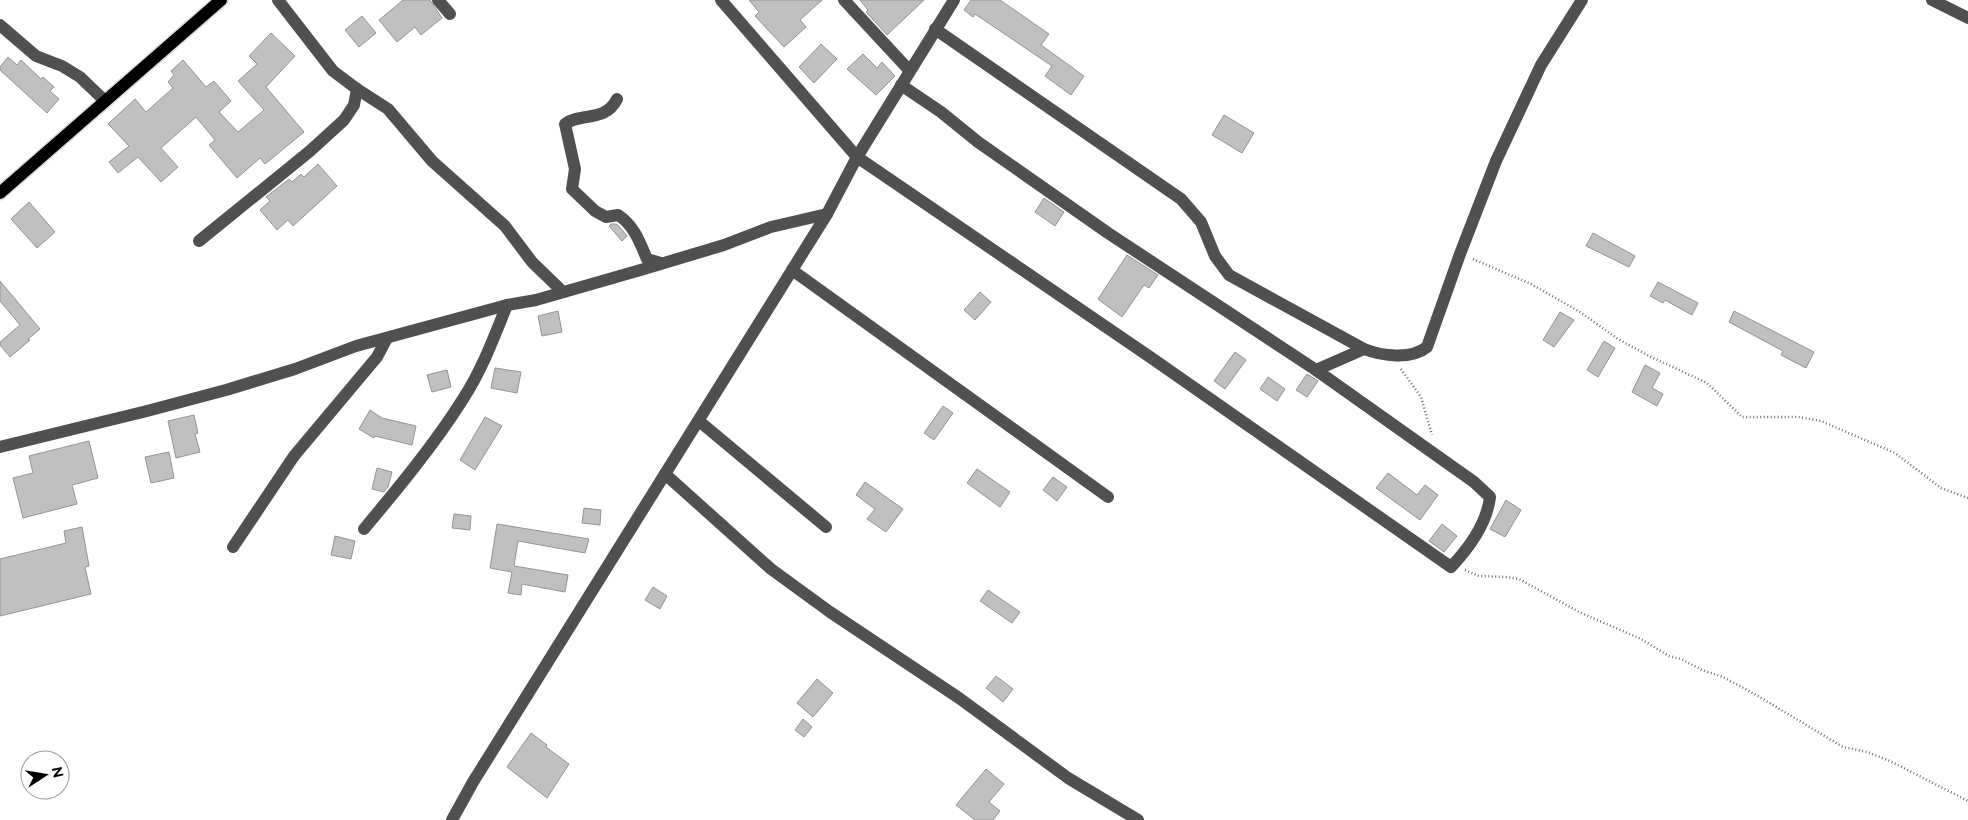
<svg xmlns="http://www.w3.org/2000/svg" width="1968" height="820" font-family="Raleway,sans-serif">
  <rect width="100%" height="100%" fill="#fff"/>
  <g fill="#c0c0c0" stroke="#949494">
    <polygon points="403,0 430,0 442,18 421,35 415,27 397,42 379,20"/>
    <polygon points="749,0 822,0 800,20 806,27 784,47 755,16 759,12"/>
    <polygon points="860,0 924,0 887,35 866,12 868,10"/>
    <polygon points="971,0 1000,0 1049,34 1041,45 1084,76 1071,95 1045,76 1052,66 975,14 973,17 964,10"/>
    <polygon points="362,16 376,33 359,47 345,30"/>
    <polygon points="271,33 295,56 266,87 304,132 265,164 260,158 237,178 209,145 215,140 196,117 161,148 178,167 161,182 138,157 118,173 109,162 129,146 108,124 135,99 146,112 173,88 168,82 174,75 171,71 183,60 206,87 214,81 231,101 219,112 238,132 264,110 238,81 257,64 249,56"/>
    <polygon points="821,44 837,59 814,83 799,67"/>
    <polygon points="863,54 877,68 882,62 895,76 876,95 847,69"/>
    <polygon points="8,57 17,65 21,60 41,79 43,77 54,87 50,91 59,99 47,113 0,70 0,67"/>
    <polygon points="1224,115 1254,133 1242,153 1212,135"/>
    <polygon points="318,164 337,186 293,226 288,220 277,230 260,210 270,201 266,197 289,179 292,182 301,174 304,177"/>
    <polygon points="1044,198 1064,212 1055,226 1035,212"/>
    <polygon points="29,202 55,232 37,248 11,219"/>
    <polygon points="611,224 616,224 618,225 627,236 622,241 609,226"/>
    <polygon points="1593,233 1635,256 1629,267 1586,246"/>
    <polygon points="1127,255 1158,275 1149,288 1144,285 1122,317 1098,299"/>
    <polygon points="0,281 40,329 28,339 30,340 10,357 0,345 0,342 20,325 0,301"/>
    <polygon points="1658,282 1698,303 1692,315 1665,300 1663,303 1650,296"/>
    <polygon points="980,292 991,302 975,320 964,310"/>
    <polygon points="558,311 562,332 542,336 538,316"/>
    <polygon points="1734,311 1814,352 1806,368 1781,355 1783,351 1729,322"/>
    <polygon points="1560,312 1574,320 1554,347 1543,340"/>
    <polygon points="1604,341 1615,348 1598,377 1587,370"/>
    <polygon points="1235,352 1246,360 1225,389 1214,381"/>
    <polygon points="1645,365 1660,373 1652,388 1663,394 1657,406 1632,392"/>
    <polygon points="495,368 521,372 517,393 491,388"/>
    <polygon points="447,370 451,387 432,392 427,375"/>
    <polygon points="1307,374 1318,381 1307,397 1296,390"/>
    <polygon points="1268,377 1285,389 1277,401 1260,389"/>
    <polygon points="943,406 953,413 934,440 924,433"/>
    <polygon points="370,410 382,418 416,426 412,445 375,436 374,438 359,429"/>
    <polygon points="194,415 198,433 195,434 200,452 176,458 168,421"/>
    <polygon points="485,417 502,426 475,470 460,460"/>
    <polygon points="89,441 98,478 72,485 77,504 23,518 13,478 33,473 29,456"/>
    <polygon points="169,452 174,478 151,483 145,457"/>
    <polygon points="377,468 392,472 388,487 384,492 372,489"/>
    <polygon points="977,469 1010,492 1000,507 967,483"/>
    <polygon points="1388,473 1417,495 1425,485 1438,495 1420,520 1376,488"/>
    <polygon points="1053,477 1067,487 1057,501 1043,490"/>
    <polygon points="865,482 903,509 886,532 867,519 875,509 856,495"/>
    <polygon points="1506,500 1521,510 1505,537 1490,529"/>
    <polygon points="584,508 601,510 600,525 582,523"/>
    <polygon points="454,514 471,516 470,530 452,528"/>
    <polygon points="497,524 589,539 585,553 518,541 514,566 568,575 565,592 522,584 521,595 508,593 512,572 490,568"/>
    <polygon points="1442,524 1457,536 1444,552 1429,541"/>
    <polygon points="82,527 89,566 85,567 91,594 0,616 0,559 66,543 64,531"/>
    <polygon points="335,536 355,541 351,559 331,555"/>
    <polygon points="653,587 667,596 660,609 645,600"/>
    <polygon points="988,590 1020,612 1012,623 980,601"/>
    <polygon points="996,676 1013,689 1003,702 986,688"/>
    <polygon points="817,679 833,693 813,717 797,703"/>
    <polygon points="803,719 812,727 804,737 795,730"/>
    <polygon points="531,733 547,745 546,747 569,764 547,798 507,767"/>
    <polygon points="986,769 1004,784 989,802 1000,811 993,820 975,820 956,805"/>
  </g>
  <g fill="none" stroke-linecap="round" stroke-linejoin="round">
    <g stroke="#dbdbdb" stroke-width="15">
      <polyline id="major" points="0,193 221,0"/>
    </g>
    <g stroke="#727272" stroke-width="2.5" stroke-dasharray="1 2.5" stroke-linecap="butt">
      <polyline points="1473,259 1531,284 1580,312 1618,339 1649,356 1707,383 1742,417 1798,417 1821,421 1895,453 1941,488 1968,498"/>
      <polyline points="1401,369 1421,397 1432,435"/>
      <polyline points="1465,570 1479,576 1507,577 1519,579 1579,612 1641,639 1669,656 1681,659 1702,670 1723,677 1758,696 1843,747 1867,752 1890,761 1968,801"/>
    </g>
    <g stroke="#505050" stroke-width="12">
      <polyline points="278,0 333,71 357,89 388,109 432,161 505,226 532,262 563,292"/>
      <polyline points="438,0 450,14"/>
      <path d="M721 0 857 157 1153 359 1451 567C1469 548 1487 523 1490 497L1474 482 1316 370"/>
      <polyline points="844,0 909,70"/>
      <polyline points="1932,0 1968,18"/>
      <polyline points="0,25 36,56 62,66 80,77 105,101"/>
      <polyline points="935,29 1181,199 1201,222 1215,256 1229,275 1364,349"/>
      <path d="M901 85 941 112 978 142 1108 233 1316 370 1364 349C1382 356 1411 360 1427 347L1460 254 1496 161 1541 65 1582 0"/>
      <path d="M617 99C605 123 581 112 565 124L575 169 572 189 595 211 606 217 618 215C634 225 640 243 647 259L661 263"/>
      <polyline points="199,241 310,151 344,120 354,105 357,89"/>
      <polyline points="792,270 1108,497"/>
      <polyline points="699,421 826,527"/>
      <polyline points="0,447 147,411 226,390 295,369 356,346 507,305 536,300 644,269 724,245 771,227 827,214"/>
      <polyline points="665,474 771,569 830,612 959,698 1068,778 1138,820"/>
      <path d="M364 529C399 487 434 445 463 399 482 370 494 337 507 305"/>
      <polyline points="233,547 294,456 377,357 387,338"/>
      <polyline points="452,820 473,782 827,214 857,157 954,0"/>
    </g>
    <use href="#major" stroke="#000" stroke-width="12"/>
  </g>
  <g transform="translate(45 775) rotate(78)"><circle r="24" fill="#ffffff" stroke="#999999"/>
  <path d="M0-4L9 19L0 12L-9 19Z" fill="#000000"/>
  <text y="-8" font-size="14" font-weight="bold" text-anchor="middle" fill="#000000">N</text>
  </g>
</svg>
